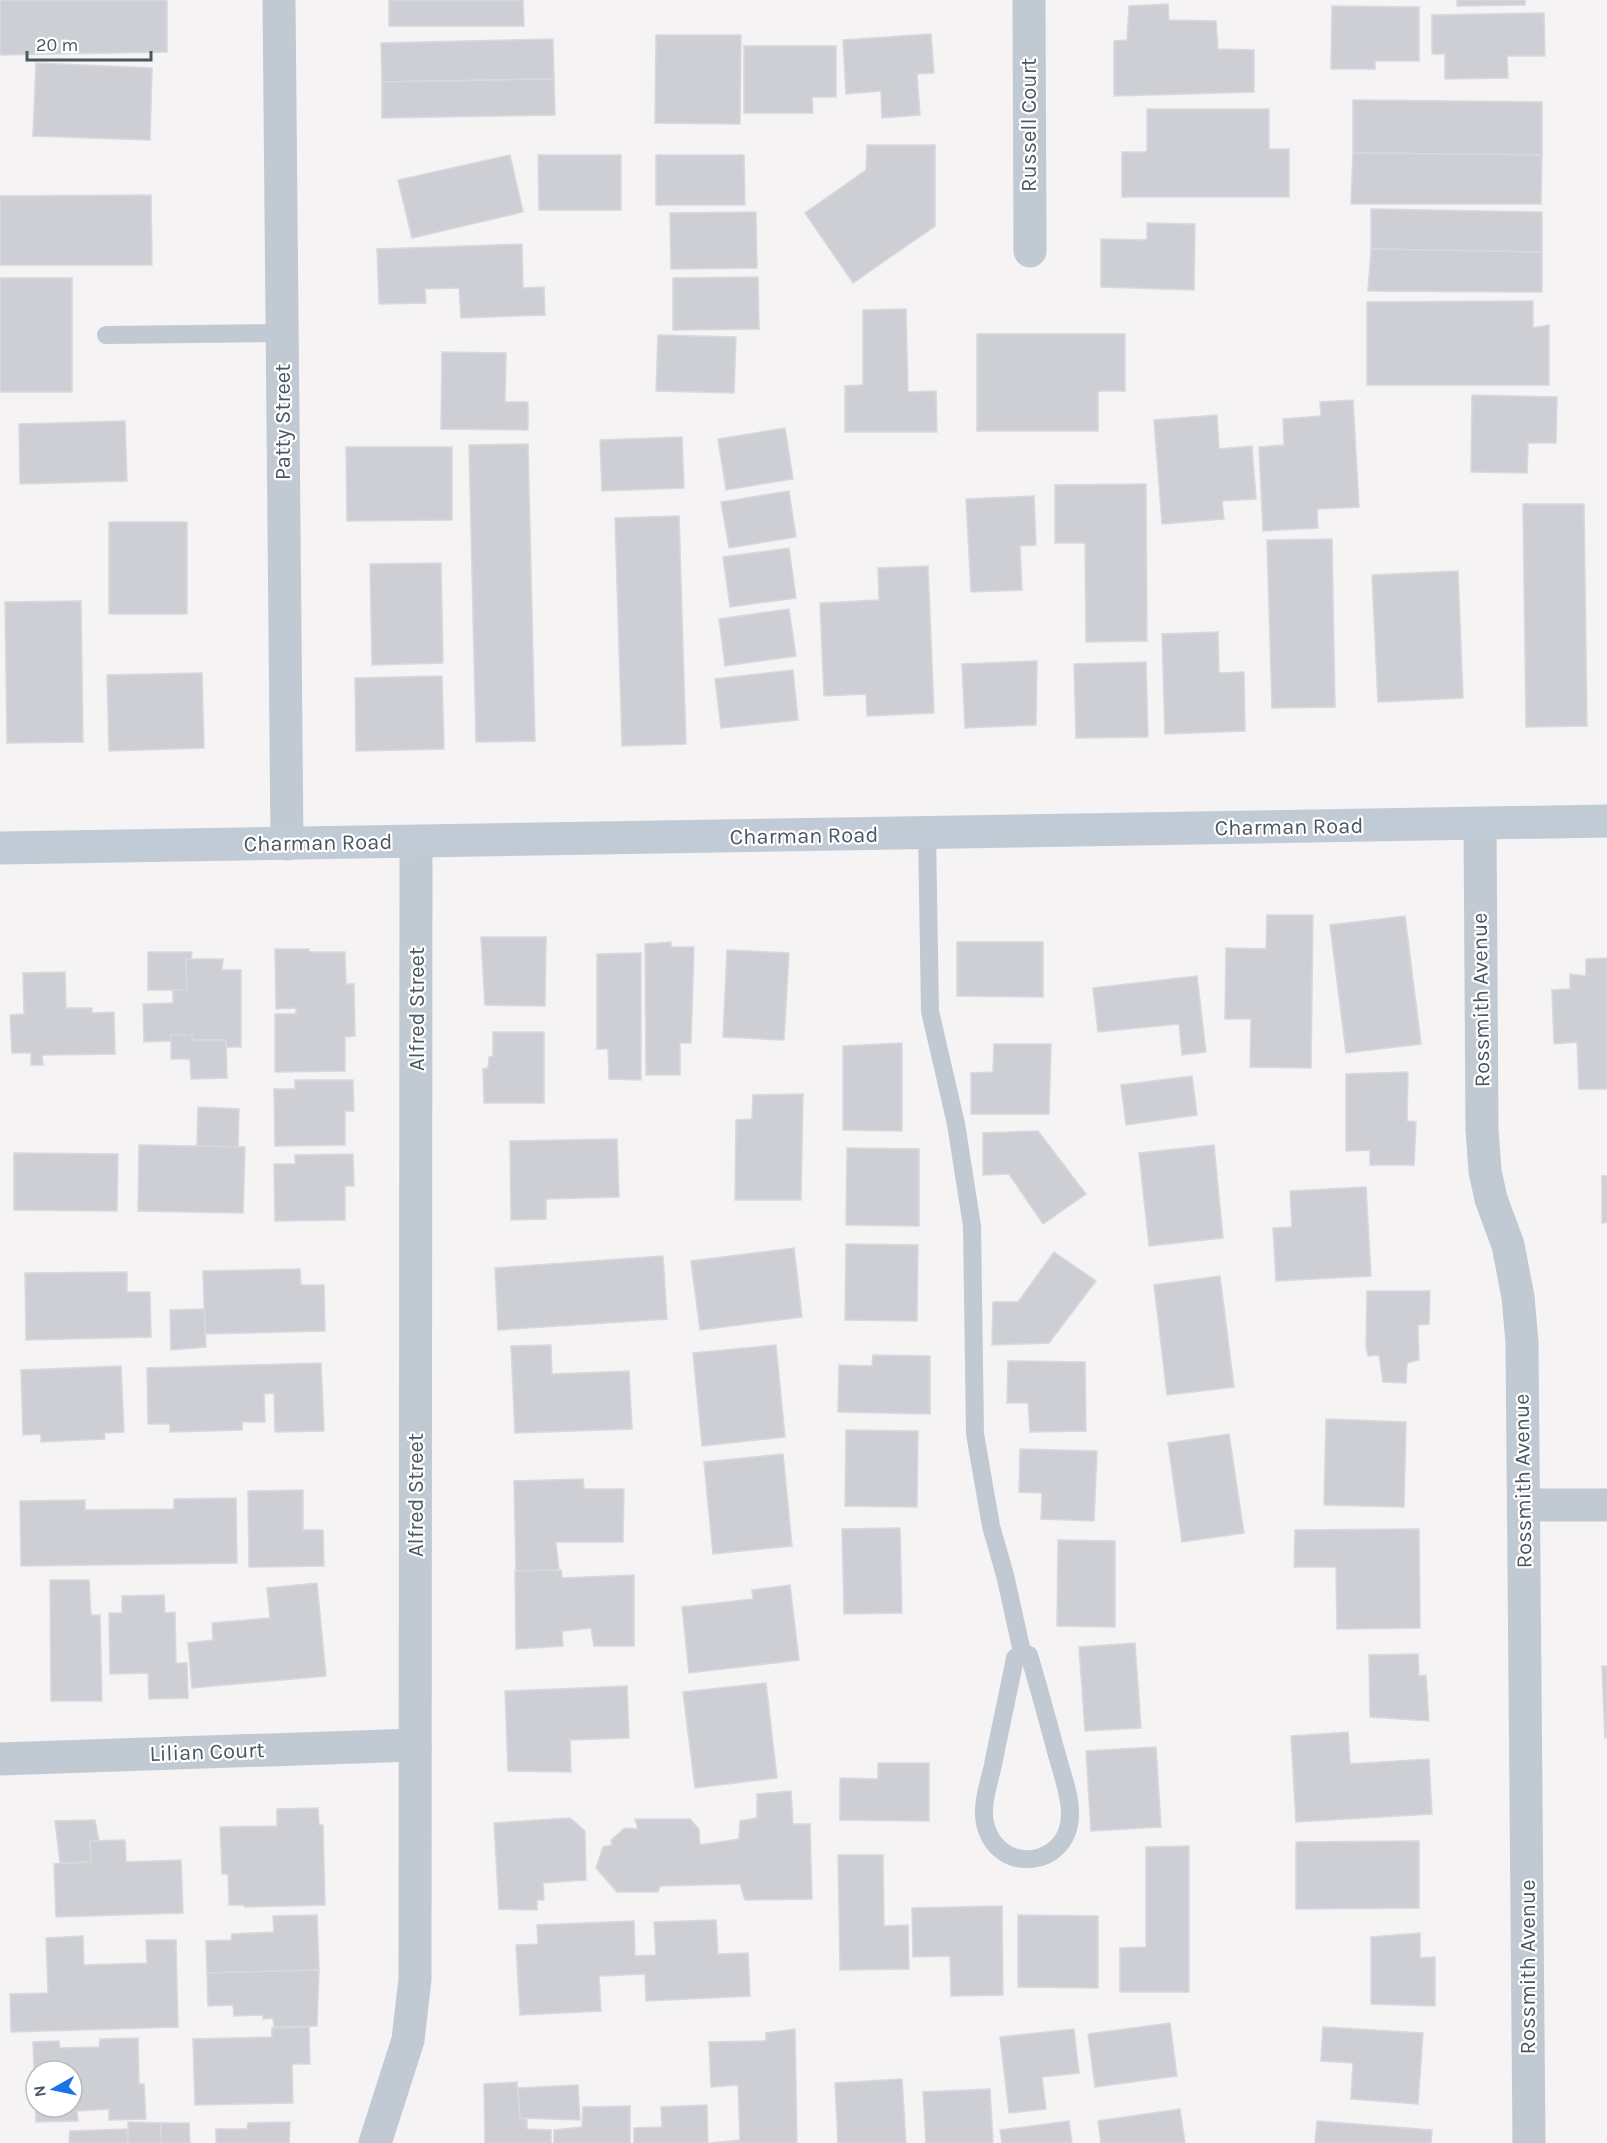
<svg xmlns="http://www.w3.org/2000/svg" width="1607" height="2143" font-family="Karla,sans-serif">
  <rect width="100%" height="100%" fill="#f5f3f3"/>
  <g fill="#cdcfd5" stroke="#d7d9de" stroke-width="1.5" fill-rule="evenodd">
    <polygon points="0,0 167,0 167,52 0,55"/>
    <polygon points="389,0 523,0 524,26 389,26"/>
    <polygon points="1457,0 1525,0 1525,5 1457,6"/>
    <polygon points="1168,4 1169,20 1216,21 1218,49 1254,50 1254,92 1114,96 1114,41 1127,40 1129,6"/>
    <polygon points="1332,6 1419,7 1419,61 1375,61 1375,69 1331,69"/>
    <polygon points="1544,13 1545,56 1507,56 1508,78 1445,79 1445,54 1432,54 1432,15"/>
    <polygon points="931,34 934,73 917,74 920,115 882,118 881,91 846,94 843,40"/>
    <polygon points="656,35 741,35 740,124 655,123"/>
    <polygon points="553,39 554,79 382,82 381,43"/>
    <polygon points="744,46 836,46 836,97 812,97 813,113 744,113"/>
    <polygon points="36,63 152,68 150,140 33,136"/>
    <polygon points="554,79 555,115 382,118 382,82"/>
    <polygon points="1353,100 1542,102 1542,155 1353,153"/>
    <polygon points="1147,109 1269,109 1269,149 1289,149 1289,197 1122,197 1122,152 1147,152"/>
    <polygon points="867,145 935,145 935,226 853,283 805,213 866,170"/>
    <polygon points="1353,153 1542,155 1541,204 1351,204"/>
    <polygon points="510,155 523,212 412,238 398,180"/>
    <polygon points="538,155 621,155 621,210 539,210"/>
    <polygon points="656,155 744,155 745,205 656,205"/>
    <polygon points="151,195 152,265 0,265 0,196"/>
    <polygon points="1371,209 1542,212 1542,252 1371,249"/>
    <polygon points="756,212 757,268 671,269 670,213"/>
    <polygon points="1147,223 1195,224 1194,290 1101,287 1101,239 1147,240"/>
    <polygon points="522,244 523,288 544,287 545,315 461,318 459,288 425,289 426,303 379,304 377,249"/>
    <polygon points="1371,249 1542,252 1542,292 1368,291"/>
    <polygon points="758,277 759,329 673,330 673,278"/>
    <rect x="0" y="278" width="72" height="114"/>
    <polygon points="1533,301 1533,328 1549,325 1549,385 1367,385 1367,302"/>
    <polygon points="906,309 908,392 936,391 937,432 845,432 845,386 863,385 863,310"/>
    <polygon points="977,334 1125,334 1125,391 1098,391 1098,431 977,431"/>
    <polygon points="658,335 736,337 734,393 656,391"/>
    <polygon points="442,352 506,353 505,402 528,402 528,430 441,429"/>
    <polygon points="1472,395 1557,397 1556,443 1528,443 1527,473 1471,472"/>
    <polygon points="1353,400 1359,507 1317,509 1318,528 1263,531 1259,447 1284,445 1283,419 1321,416 1320,402"/>
    <polygon points="1217,415 1219,449 1252,446 1256,499 1222,501 1224,519 1162,524 1154,420"/>
    <polygon points="125,421 127,481 20,484 19,424"/>
    <polygon points="785,428 793,479 726,490 718,439"/>
    <polygon points="682,437 684,488 602,491 600,440"/>
    <polygon points="528,444 535,741 476,742 469,445"/>
    <polygon points="346,447 452,447 452,520 347,521"/>
    <polygon points="1146,484 1147,641 1086,642 1085,543 1055,543 1055,485"/>
    <polygon points="789,491 796,537 729,548 721,502"/>
    <polygon points="1034,496 1036,545 1020,546 1022,590 971,592 966,499"/>
    <polygon points="1523,504 1584,504 1587,726 1526,727"/>
    <polygon points="679,516 686,744 622,746 615,518"/>
    <rect x="109" y="522" width="78" height="92"/>
    <polygon points="1332,539 1335,707 1272,708 1267,540"/>
    <polygon points="789,548 796,598 730,607 723,557"/>
    <polygon points="441,563 443,663 372,665 370,564"/>
    <polygon points="928,566 934,713 867,716 866,694 824,696 820,603 879,600 878,568"/>
    <polygon points="1458,571 1463,698 1378,702 1372,575"/>
    <polygon points="81,601 83,742 7,743 5,602"/>
    <polygon points="789,609 796,656 725,666 719,619"/>
    <polygon points="1218,632 1219,673 1244,672 1245,731 1165,734 1162,634"/>
    <polygon points="1037,661 1036,725 965,728 962,664"/>
    <polygon points="1146,662 1148,737 1076,738 1074,664"/>
    <polygon points="793,670 798,720 721,728 715,679"/>
    <polygon points="202,673 204,748 109,751 107,675"/>
    <polygon points="442,676 444,749 356,751 355,678"/>
    <polygon points="1267,915 1313,915 1311,1068 1250,1067 1251,1019 1225,1019 1226,948 1266,949"/>
    <polygon points="1405,916 1421,1044 1346,1053 1330,925"/>
    <polygon points="481,937 546,937 545,1006 485,1005"/>
    <polygon points="671,942 671,947 694,947 691,1043 680,1043 680,1075 646,1075 645,944"/>
    <polygon points="957,942 1043,942 1043,997 957,996"/>
    <polygon points="275,949 309,949 309,952 345,952 346,984 354,984 355,1036 345,1037 345,1071 275,1072 275,1014 296,1014 296,1008 276,1009"/>
    <polygon points="727,950 789,953 784,1040 723,1037"/>
    <polygon points="148,952 192,952 191,959 186,959 187,990 148,990"/>
    <polygon points="641,953 641,1080 609,1079 608,1049 597,1049 597,954"/>
    <polygon points="1607,958 1607,1089 1579,1089 1577,1042 1554,1044 1552,990 1570,989 1570,974 1586,976 1586,959"/>
    <polygon points="186,959 223,959 222,970 241,970 241,1047 226,1047 226,1040 192,1040 192,1035 171,1035 171,1041 144,1042 143,1004 173,1003 173,990 187,990"/>
    <polygon points="65,972 66,1008 92,1008 92,1013 114,1012 115,1054 42,1055 43,1065 31,1065 31,1053 12,1053 10,1015 24,1014 23,973"/>
    <polygon points="1197,976 1206,1052 1182,1055 1179,1024 1098,1032 1093,988"/>
    <polygon points="493,1032 544,1032 544,1103 484,1103 483,1069 488,1068 489,1057 493,1056"/>
    <polygon points="171,1035 192,1035 192,1040 226,1040 227,1078 191,1079 190,1059 171,1059"/>
    <polygon points="902,1043 902,1131 843,1130 843,1046"/>
    <polygon points="994,1044 1051,1044 1049,1114 971,1114 971,1073 993,1072"/>
    <polygon points="1408,1072 1407,1121 1416,1122 1414,1165 1370,1165 1370,1150 1346,1151 1346,1074"/>
    <polygon points="1192,1076 1197,1115 1126,1125 1121,1085"/>
    <polygon points="295,1080 353,1080 354,1111 345,1111 345,1145 275,1146 274,1089 295,1089"/>
    <polygon points="803,1094 801,1200 735,1200 736,1120 752,1119 753,1095"/>
    <polygon points="198,1107 239,1109 238,1147 197,1146"/>
    <polygon points="1038,1131 1086,1194 1043,1224 1009,1174 983,1175 983,1133"/>
    <polygon points="617,1139 619,1197 546,1199 546,1219 511,1220 510,1141"/>
    <polygon points="139,1145 245,1147 243,1213 138,1211"/>
    <polygon points="1214,1145 1223,1238 1149,1246 1139,1153"/>
    <polygon points="847,1148 919,1149 919,1226 846,1225"/>
    <polygon points="14,1153 118,1154 117,1211 14,1210"/>
    <polygon points="353,1154 354,1186 345,1186 345,1220 275,1221 274,1164 295,1164 295,1155"/>
    <polygon points="1602,1176 1607,1176 1607,1222 1602,1223"/>
    <polygon points="1366,1187 1371,1276 1276,1281 1273,1228 1292,1227 1290,1191"/>
    <polygon points="846,1244 918,1245 917,1321 845,1320"/>
    <polygon points="794,1248 802,1317 700,1330 691,1261"/>
    <polygon points="1054,1252 1096,1281 1049,1343 992,1345 993,1302 1018,1302"/>
    <polygon points="663,1256 667,1319 498,1330 495,1268"/>
    <polygon points="300,1269 301,1285 324,1285 325,1331 205,1334 203,1271"/>
    <polygon points="127,1272 127,1292 150,1292 151,1337 26,1340 25,1273"/>
    <polygon points="1220,1276 1234,1387 1167,1395 1154,1285"/>
    <polygon points="1367,1291 1430,1291 1429,1324 1418,1325 1419,1360 1407,1363 1406,1383 1383,1382 1379,1355 1368,1356 1366,1348"/>
    <polygon points="204,1309 206,1347 171,1350 170,1310"/>
    <polygon points="551,1345 552,1374 629,1371 632,1429 515,1433 511,1346"/>
    <polygon points="776,1345 785,1437 702,1446 693,1353"/>
    <polygon points="873,1355 930,1356 930,1414 838,1412 839,1365 872,1366"/>
    <polygon points="1008,1361 1085,1362 1086,1431 1030,1432 1028,1403 1007,1403"/>
    <polygon points="321,1363 324,1431 275,1432 274,1393 264,1394 265,1422 242,1422 242,1430 170,1432 170,1424 148,1424 147,1368"/>
    <polygon points="121,1366 124,1432 104,1433 105,1439 41,1442 41,1434 23,1435 21,1370"/>
    <polygon points="1326,1419 1406,1422 1404,1507 1324,1505"/>
    <polygon points="846,1430 918,1431 917,1507 845,1506"/>
    <polygon points="1229,1434 1244,1533 1182,1542 1168,1443"/>
    <polygon points="1020,1449 1097,1451 1094,1521 1041,1519 1042,1493 1019,1492"/>
    <polygon points="783,1454 792,1546 713,1554 704,1462"/>
    <polygon points="583,1479 584,1489 624,1489 623,1542 556,1542 559,1570 516,1571 514,1481"/>
    <polygon points="303,1490 303,1530 323,1530 324,1566 249,1567 248,1491"/>
    <polygon points="236,1498 237,1563 21,1566 20,1501 85,1500 85,1510 174,1509 174,1499"/>
    <polygon points="900,1528 902,1613 844,1614 842,1529"/>
    <polygon points="1419,1529 1420,1628 1337,1629 1336,1567 1294,1567 1295,1530"/>
    <polygon points="1058,1540 1115,1541 1115,1627 1057,1626"/>
    <polygon points="561,1570 562,1578 634,1575 634,1646 594,1646 591,1628 562,1631 563,1646 516,1649 515,1571"/>
    <polygon points="50,1580 89,1580 91,1615 100,1615 102,1701 51,1701"/>
    <polygon points="317,1583 326,1676 192,1688 188,1643 213,1640 212,1623 270,1618 267,1588"/>
    <polygon points="790,1585 799,1660 689,1673 682,1607 753,1599 752,1590"/>
    <polygon points="164,1595 165,1613 175,1612 176,1663 187,1663 188,1698 149,1699 148,1673 110,1674 109,1613 122,1613 122,1596"/>
    <polygon points="1135,1643 1141,1728 1085,1731 1079,1647"/>
    <polygon points="1418,1654 1419,1676 1426,1675 1429,1721 1370,1717 1369,1655"/>
    <polygon points="1602,1666 1607,1666 1607,1737 1605,1738"/>
    <polygon points="766,1683 777,1778 695,1788 683,1692"/>
    <polygon points="627,1686 629,1738 570,1740 571,1772 508,1771 505,1691"/>
    <polygon points="1348,1732 1350,1764 1429,1759 1432,1814 1296,1822 1291,1736"/>
    <polygon points="1156,1747 1161,1827 1091,1831 1086,1751"/>
    <polygon points="878,1763 929,1763 929,1821 840,1820 840,1778 878,1779"/>
    <polygon points="791,1791 793,1824 810,1824 812,1899 745,1900 740,1884 660,1886 658,1892 617,1892 596,1868 603,1847 612,1845 611,1840 625,1828 638,1829 635,1819 690,1819 699,1829 700,1845 739,1839 740,1821 757,1818 757,1794"/>
    <polygon points="318,1808 319,1825 323,1825 325,1905 245,1907 244,1905 229,1905 228,1874 222,1874 220,1827 277,1826 277,1809"/>
    <polygon points="570,1818 585,1831 586,1880 543,1883 544,1900 537,1900 537,1910 499,1909 494,1823"/>
    <polygon points="95,1820 99,1841 90,1841 91,1862 60,1863 55,1821"/>
    <polygon points="125,1840 126,1862 181,1860 183,1913 56,1917 54,1864 91,1862 90,1841"/>
    <polygon points="1419,1841 1419,1908 1296,1909 1296,1842"/>
    <polygon points="1189,1846 1189,1992 1120,1992 1120,1948 1146,1947 1146,1847"/>
    <polygon points="838,1855 883,1855 884,1926 908,1925 909,1969 840,1970"/>
    <polygon points="1002,1906 1003,1995 951,1996 950,1956 913,1957 912,1908"/>
    <polygon points="317,1915 319,1970 207,1973 206,1941 231,1940 232,1934 274,1932 273,1916"/>
    <polygon points="1018,1915 1098,1916 1098,1988 1018,1987"/>
    <polygon points="716,1920 718,1954 748,1953 750,1996 646,2001 645,1974 599,1976 601,2011 520,2015 516,1945 538,1944 537,1925 634,1921 635,1956 656,1955 654,1922"/>
    <polygon points="1420,1933 1420,1958 1435,1957 1435,2006 1371,2004 1371,1937"/>
    <polygon points="83,1936 84,1965 147,1963 146,1940 176,1940 178,2027 11,2032 10,1994 48,1993 46,1938"/>
    <polygon points="319,1970 317,2026 274,2027 273,2018 263,2019 263,2015 234,2016 233,2005 208,2006 207,1973"/>
    <polygon points="1170,2023 1177,2076 1095,2087 1088,2034"/>
    <polygon points="309,2027 310,2064 292,2064 293,2103 195,2105 193,2039 272,2037 272,2028"/>
    <polygon points="1323,2027 1423,2033 1418,2104 1351,2099 1353,2063 1321,2061"/>
    <polygon points="795,2029 797,2143 711,2143 740,2140 738,2085 711,2087 709,2042 766,2041 766,2033"/>
    <polygon points="1074,2029 1079,2073 1042,2077 1046,2109 1009,2113 1000,2037"/>
    <path d="M138 2038 139 2084H144L146 2119 109 2120V2109L77 2111 78 2121 36 2122 33 2042 59 2041 60 2048 99 2047 100 2039ZM36 2071H72V2107H36Z"/>
    <polygon points="902,2079 906,2143 838,2143 835,2083"/>
    <polygon points="517,2082 520,2118 527,2119 527,2129 551,2130 551,2143 485,2143 484,2084"/>
    <polygon points="578,2085 580,2120 520,2118 518,2088"/>
    <polygon points="990,2089 993,2143 926,2143 923,2092"/>
    <polygon points="707,2105 708,2143 634,2143 634,2128 662,2127 661,2107"/>
    <polygon points="630,2106 630,2143 554,2143 554,2130 582,2127 583,2107"/>
    <polygon points="1180,2109 1185,2143 1101,2143 1098,2121"/>
    <polygon points="1069,2121 1072,2143 1002,2143 1000,2130"/>
    <polygon points="1317,2121 1432,2130 1431,2143 1315,2143"/>
    <polygon points="128,2122 161,2123 161,2143 128,2143"/>
    <polygon points="290,2122 289,2143 216,2143 216,2129 247,2129 248,2123"/>
    <polygon points="161,2123 189,2123 190,2143 161,2143"/>
    <polygon points="128,2129 127,2143 69,2143 70,2131"/>
  </g>
  <g fill="none" stroke-linecap="round" stroke-linejoin="round">
    <g stroke="#c1cad2" stroke-width="18">
      <polyline points="106,335 283,333"/>
      <polyline points="927,833 930,1011 956,1124 972,1226 975,1434 991,1526 1005,1575 1022,1652"/>
      <path d="M1022 1652 1029 1655C1039 1688 1048 1722 1057 1755 1062 1774 1070 1794 1070 1813 1071 1868 997 1877 985 1823 981 1806 989 1782 993 1765 1000 1729 1008 1694 1015 1658Z"/>
    </g>
    <g stroke="#c1cad2" stroke-width="33">
      <polyline points="279,0 287,844"/>
      <polyline points="1029,0 1030,251"/>
      <polyline points="1480,824 1482,1129 1485,1171 1491,1199 1508,1245 1518,1297 1522,1342 1529,2143"/>
      <polyline points="1524,1505 1607,1505"/>
      <polyline points="0,1759 415,1745"/>
      <polyline points="375,2143 408,2040 415,1979 416,842"/>
    </g>
    <polyline stroke="#c1cbd6" stroke-width="33" points="0,848 1607,821"/>
  </g>
  <g text-anchor="middle" dominant-baseline="central" stroke-width="4.5" stroke-linejoin="round" paint-order="stroke">
    <g font-size="22" fill="#4a5661" stroke="#fff">
      <text transform="translate(1029 125) rotate(-90)">Russell Court</text>
      <text transform="translate(283 422) rotate(-90)">Patty Street</text>
      <text transform="translate(1289 827) rotate(-1)">Charman Road</text>
      <text transform="translate(804 836) rotate(-1)">Charman Road</text>
      <text transform="translate(318 843) rotate(-1)">Charman Road</text>
      <text transform="translate(1481 1000) rotate(-91)">Rossmith Avenue</text>
      <text transform="translate(417 1009) rotate(-90)">Alfred Street</text>
      <text transform="translate(1523 1481) rotate(-91)">Rossmith Avenue</text>
      <text transform="translate(416 1495) rotate(-90)">Alfred Street</text>
      <text transform="translate(207 1752) rotate(-2)">Lilian Court</text>
      <text transform="translate(1528 1967) rotate(-90)">Rossmith Avenue</text>
    </g>
  </g>
  <g transform="translate(54 2089) rotate(261)"><circle r="28" fill="#ffffff" stroke="#b7bbc0" stroke-width="1.5"/>
  <path d="M0-4.5L10 22L0 15L-10 22Z" fill="#1a73e8"/>
  <text y="-9" font-size="16" font-weight="bold" text-anchor="middle" fill="#4a5661">N</text>
  </g>
  <path d="M27 51v9h124v-9" fill="none" stroke="#4a5661" stroke-width="3"/>
  <text x="36" y="51" font-size="18" fill="#4a5661" stroke="#ffffff" stroke-width="4.5" paint-order="stroke">20 m</text>
</svg>
